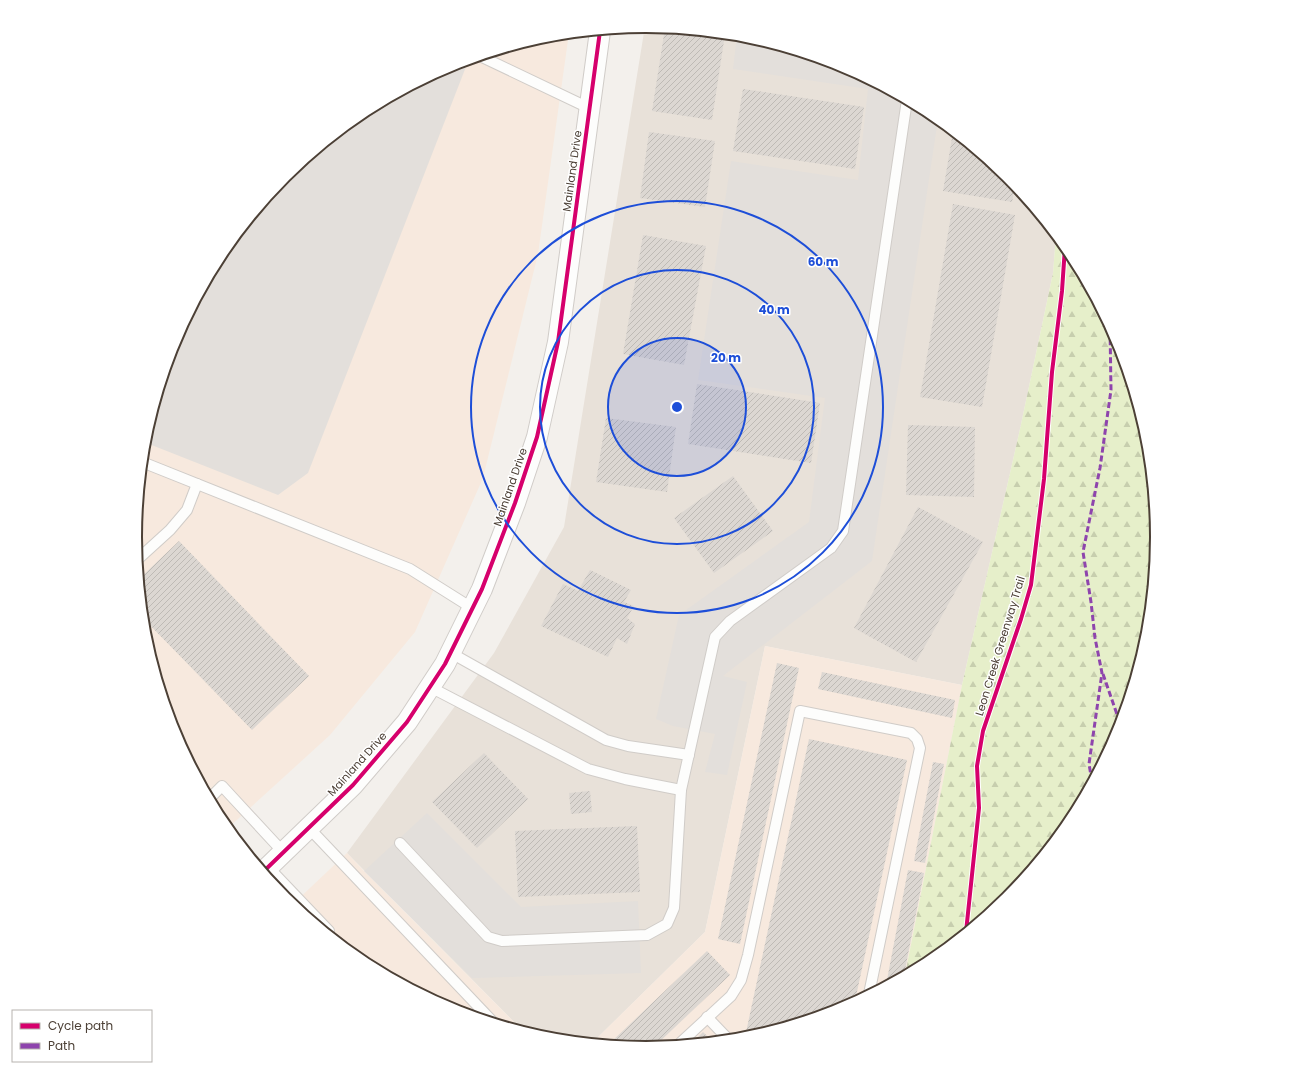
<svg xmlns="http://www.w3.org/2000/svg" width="1291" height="1074" font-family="Poppins,sans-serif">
  <defs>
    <pattern id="forest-firs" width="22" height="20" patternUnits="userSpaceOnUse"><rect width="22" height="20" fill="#e6efca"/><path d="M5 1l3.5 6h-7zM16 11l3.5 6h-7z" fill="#c7ceae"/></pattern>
    <pattern id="building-hatch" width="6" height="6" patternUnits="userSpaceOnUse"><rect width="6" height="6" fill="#dcd7d2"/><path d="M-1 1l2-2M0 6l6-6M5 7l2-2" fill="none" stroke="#bebab5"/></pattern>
  </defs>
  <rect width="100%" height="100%" fill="#f3f0ec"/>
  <polygon fill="#e8e1d9" points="645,26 745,36 841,65 930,112 1007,176 1056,235 1053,273 1020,429 962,685 765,646 705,932 592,1043 546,1038 524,1032 347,853 494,653 564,527"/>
  <g fill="#f7e9de">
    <polygon points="569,33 538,254 483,478 415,632 330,735 227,829 220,821 173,732 144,636 135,537 144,437 173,341 221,253 284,176 362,112 450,65 546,36"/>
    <polygon points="765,646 962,685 905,975 841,1009 745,1038 645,1048 592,1043 705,932"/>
    <polygon points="347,853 364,871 524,1032 450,1009 361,962 292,905"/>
  </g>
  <polygon fill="url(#forest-firs)" points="1056,235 1071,253 1118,342 1147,438 1156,537 1147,637 1118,733 1070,821 1007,898 929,962 905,975 962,685 1020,429 1053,273"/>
  <g fill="#e3dfdb">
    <polygon points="737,35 745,36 841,65 930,112 938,119 872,561 723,676 747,682 727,775 705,772 715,734 673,726 656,719 679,615 809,522 825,398 698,380 731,161 858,180 868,89 733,69"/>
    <polygon points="469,59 308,473 278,495 144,442 173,341 221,253 284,176 362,112 450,65"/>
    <polygon points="427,813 521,907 638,901 641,973 472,978 364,871"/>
  </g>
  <g fill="url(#building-hatch)">
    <polygon points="665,28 725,34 712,120 652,111"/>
    <polygon points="743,89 864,107 855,169 733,151"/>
    <polygon points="649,132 715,141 705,207 640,198"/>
    <polygon points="953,132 1007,176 1015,186 1012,202 943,191"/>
    <polygon points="953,204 1015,215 982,407 920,397"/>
    <polygon points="643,235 706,246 684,365 623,354"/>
    <polygon points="697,384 820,403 811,463 688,444"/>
    <polygon points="606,418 676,427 667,492 596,482"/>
    <polygon points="908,425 975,427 974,497 906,495"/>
    <polygon points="733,476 773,531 714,573 674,518"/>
    <polygon points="918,507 983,542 916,662 854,628"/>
    <polygon points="179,541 309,676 252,730 142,617 139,579"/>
    <polygon points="590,570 631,590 624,602 634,606 627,618 635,624 627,644 617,638 608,657 541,626 563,584 578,591"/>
    <polygon points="777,663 799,668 740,944 718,939"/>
    <polygon points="822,672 955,700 952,718 818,689"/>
    <polygon points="809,739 907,760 855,1001 841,1009 748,1037 745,1037"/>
    <polygon points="484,753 528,799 477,848 432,802"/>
    <polygon points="933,762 944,764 925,863 914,861"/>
    <polygon points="590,791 592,812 571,814 569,793"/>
    <polygon points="637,826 640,892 518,897 515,831"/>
    <polygon points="908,870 924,873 904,975 886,985"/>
    <polygon points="707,951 730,975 654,1047 645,1048 609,1044"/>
    <polygon points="360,953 374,968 374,969 356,957"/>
    <polygon points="703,1032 712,1041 692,1043"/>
  </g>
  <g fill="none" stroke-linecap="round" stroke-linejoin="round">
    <g stroke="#d0ccc8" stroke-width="12">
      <g id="lane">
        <polyline points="480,56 589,108"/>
        <polyline points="142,462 410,569 472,608"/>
        <polyline points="137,560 170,530 187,510 197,484"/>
        <polyline points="451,653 606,740 628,746 689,755"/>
        <polyline points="430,687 588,769 625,779 681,790"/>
        <polyline points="209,799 222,786 284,853"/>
        <polyline points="309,828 493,1022"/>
        <polyline points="400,843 488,937 502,941 647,935 667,924 674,908 681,790 715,637 730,621 831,548 843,531 907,100"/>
        <polyline points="268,867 329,931 327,933"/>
        <polyline points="707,1017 729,1040"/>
        <polyline points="678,1045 731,996 741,980 748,955 800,711 911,733 917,739 920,748 869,994"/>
      </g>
    </g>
    <g stroke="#d0ccc8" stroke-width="22">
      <polyline id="street" points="263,872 353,785 407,722 445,664 482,589 515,503 537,437 558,342 600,31"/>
    </g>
    <use href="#lane" stroke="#fdfdfc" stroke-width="10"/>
    <use href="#street" stroke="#fdfdfc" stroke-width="20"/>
    <g stroke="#8e44ad" stroke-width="3" stroke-dasharray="6 3" stroke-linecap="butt">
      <polyline points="1103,674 1120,723"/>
      <polyline points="1092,781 1089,764 1102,673 1095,638 1091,602 1083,552 1100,468 1111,390 1110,327"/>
    </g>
    <g stroke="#fff" stroke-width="6">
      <g id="cycleway">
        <polyline points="263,872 353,785 407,722 445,664 482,589 515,503 537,437 558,342 600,31"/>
        <polyline points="966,932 979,808 977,766 983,731 1021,619 1031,585 1044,479 1052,372 1062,291 1065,247"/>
      </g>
    </g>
    <use href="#cycleway" stroke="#d6006c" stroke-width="4"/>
  </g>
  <circle cx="677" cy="407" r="69" fill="#1d4ed8" fill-opacity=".12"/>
  <g fill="none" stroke="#1d4ed8" stroke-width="2">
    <circle cx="677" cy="407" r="69"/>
    <circle cx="677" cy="407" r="137"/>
    <circle cx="677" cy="407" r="206"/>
  </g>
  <g text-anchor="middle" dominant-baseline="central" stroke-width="3" stroke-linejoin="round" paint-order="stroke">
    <g font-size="11" fill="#4c4036" stroke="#fff">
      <text transform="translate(572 171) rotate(-82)">Mainland Drive</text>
      <text transform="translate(510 487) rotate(-71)">Mainland Drive</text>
      <text transform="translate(1000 646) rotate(-73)">Leon Creek Greenway Trail</text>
      <text transform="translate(357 764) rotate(-48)">Mainland Drive</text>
    </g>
  </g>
  <path d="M0 0H1291V1074H0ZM142 537a504 504 0 1 1 1008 0a504 504 0 1 1-1008 0Z" fill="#fff" fill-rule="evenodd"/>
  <path fill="none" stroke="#4c4036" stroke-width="2" d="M142 537a504 504 0 1 1 1008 0a504 504 0 1 1-1008 0Z"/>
  <circle cx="677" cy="407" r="6" fill="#1d4ed8" stroke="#fff" stroke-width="2"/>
  <g font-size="12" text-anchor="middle" font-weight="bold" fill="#1d4ed8" stroke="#fff" stroke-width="3" stroke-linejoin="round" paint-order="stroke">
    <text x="823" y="266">60 m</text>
    <text x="774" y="314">40 m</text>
    <text x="726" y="362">20 m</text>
  </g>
  <rect x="12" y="1010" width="140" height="52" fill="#ffffff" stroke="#b7b3af"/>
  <rect x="20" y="1023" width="20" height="6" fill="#d6006c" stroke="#b7b3af"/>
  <text x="48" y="1030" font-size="12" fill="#4c4036">Cycle path</text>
  <rect x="20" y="1043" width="20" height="6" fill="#8e44ad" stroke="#b7b3af"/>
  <text x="48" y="1050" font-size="12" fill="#4c4036">Path</text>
</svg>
